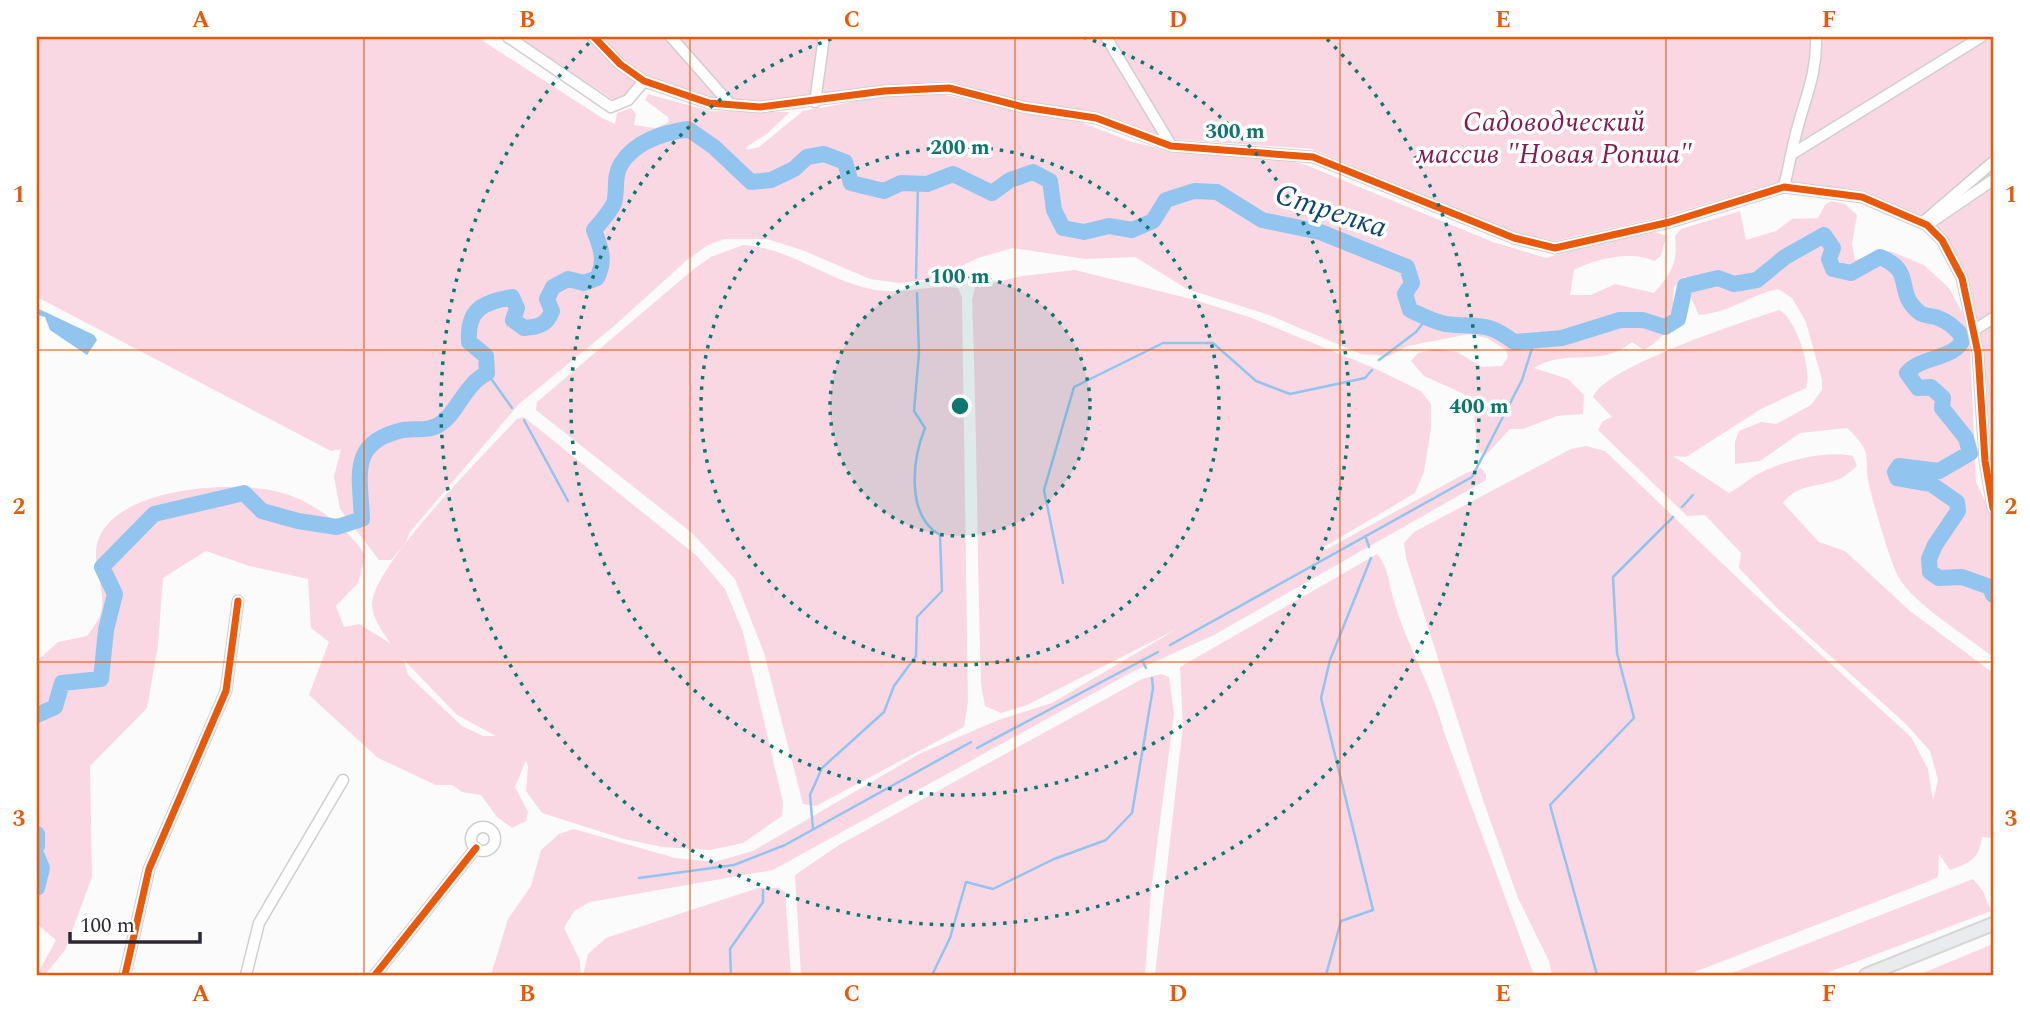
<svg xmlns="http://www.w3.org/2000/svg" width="2030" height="1012" font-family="Spectral,serif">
  <rect width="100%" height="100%" fill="#fbfbfb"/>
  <g fill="#f9d8e3" fill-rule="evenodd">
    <path d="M37 37H477L602 118 615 124 617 113 631 108 636 114 634 125 655 128 669 122 668 117 645 100 648 94 710 111 790 112 767 134 746 147 747 150 759 147 803 111 884 96 940 94 1083 123 1132 142 1167 150 1281 159 1306 165 1493 242 1546 258 1594 243 1656 232 1666 236 1661 256 1654 261C1632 250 1594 259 1574 270L1570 295H1591L1615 284 1654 293C1672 272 1678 264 1675 236L1681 229 1740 211 1746 240 1776 231 1792 219 1818 218 1825 205 1831 201 1845 204 1857 215 1852 244 1855 260 1890 251 1924 265 1949 288 1963 314 1970 347 1976 482 1993 518V657C1969 638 1913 603 1899 578 1891 565 1873 502 1869 485 1863 456 1875 454 1847 428L1800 433 1760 461 1735 464V442L1739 431 1761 422 1776 424 1811 405 1822 390V380L1806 322 1792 298 1778 289C1750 295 1729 313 1699 315L1691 298 1693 287 1685 276 1674 287C1671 322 1677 329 1644 350L1632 342C1599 369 1569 347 1534 368L1568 379 1584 395 1583 414 1557 416 1523 429H1510L1485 456 1477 449 1474 411 1464 394 1424 376 1411 361 1418 353 1435 349 1457 352 1482 367 1502 366 1508 357 1506 350 1487 338 1469 334 1408 346 1389 356 1361 354 1269 315 1187 289 1135 257 1085 259 1013 248 978 258 961 266 949 277 899 283 870 279 802 250 767 239H725L708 245 687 260 613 327 519 404 410 532 405 544 391 560H379L340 509 334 477 341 449 331 451 37 297Z"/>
    <polygon points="517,37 1993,37 1993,471 1984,351 1968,276 1946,236 1930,220 1863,190 1779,182 1665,216 1555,241 1514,232 1312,149 1170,139 1097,112 1025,102 949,81 884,85 760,102 709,97 651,83 615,101"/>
    <path d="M743 245C791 248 829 282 876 290 904 295 931 284 958 288L962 297 968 701 964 727 816 806 803 804 764 653 735 579 692 533 536 410 537 402 695 268 711 257Z"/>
    <path d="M1075 270 1195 300 1252 318 1374 368 1421 391 1431 404V428L1424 472 1415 493 1319 550 1327 549 1466 473 1481 468 1486 474V480L1214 635 1132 672 773 870 590 902 574 911 564 928 580 961 581 975H491L508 919 531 886 541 850 559 834 574 829 675 858 714 862 753 851 921 753 1001 719 1052 703 1177 629 1027 705 1001 713 985 706 981 684C977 556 977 428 972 300L975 287 1022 276Z"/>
    <path d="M1779 310C1796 317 1813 372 1806 388L1761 409 1686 457 1673 456 1729 493C1741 487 1750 477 1762 472 1785 460 1829 450 1853 456L1857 466C1852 470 1845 477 1839 479 1818 488 1798 483 1783 503L1819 542 1845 551 1910 611 1993 673V838L1982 837C1979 859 1970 863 1950 870L1939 854 1938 877 1927 882 1687 975H1552L1549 961 1518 898 1484 803 1406 558 1404 543 1414 532 1571 449 1586 446 1605 451 1749 589 1911 737 1928 769 1933 801 1938 780 1930 751 1906 724 1778 609 1739 568 1741 553 1705 515 1687 516 1598 430 1603 421 1612 417 1593 397C1604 367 1745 321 1779 310Z"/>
    <path d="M524 417 697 556 725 589 743 632 783 802 782 816 743 843 710 850 662 847 624 839 542 813 526 791 528 767 526 760 515 787 528 812 526 821 512 828 497 817 481 795 462 792 452 785H436L378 758 309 695 329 642 311 628 308 579 249 566 206 551 163 578 158 646 147 708 90 766 92 877 65 950 45 975H37L56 940 37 924V661L58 642 87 636C92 629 99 620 101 612 107 588 89 562 99 538 120 486 239 479 286 494 315 503 349 529 365 555L358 583 336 606 344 627 359 624 390 643C383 632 373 620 372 605 371 567 488 450 517 419ZM404 660 457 715 496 736H483L462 726 408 675Z"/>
    <path d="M1377 554C1387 565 1389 581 1392 594 1405 643 1432 685 1444 732L1534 975H1155L1183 725 1180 667Z"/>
    <polygon points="1161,674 1169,677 1174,714 1151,891 1145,975 801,975 795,875 839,845 1142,679"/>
    <polygon points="1973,879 1983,891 1991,911 1821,975 1727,975"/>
    <polygon points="758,888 779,888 785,892 791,975 583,975 588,954 606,938"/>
    <polygon points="1993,944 1993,975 1917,975 1918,975"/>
  </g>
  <polygon fill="#91c4ee" points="37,308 94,335 97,340 87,355 50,330 45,317 37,315"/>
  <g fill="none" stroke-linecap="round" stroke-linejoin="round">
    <g stroke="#91c4ee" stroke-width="2.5">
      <polyline points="916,278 918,183"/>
      <polyline points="1379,360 1416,332 1427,318"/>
      <polyline points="487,373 512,408"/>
      <polyline points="524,420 568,501"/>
      <polyline points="1682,507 1693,495"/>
      <polyline points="1366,538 1369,547"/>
      <polyline points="1063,583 1044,490 1074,387 1163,343 1213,343 1256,381 1290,394 1365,378 1372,370"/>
      <polyline points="1170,645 1472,477 1522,380 1534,342"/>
      <polyline points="1142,660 1146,668"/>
      <polyline points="977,748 1158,652"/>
      <path d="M813 829 810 795 822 768 884 712 894 686 916 656 917 617 942 591 940 535C906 516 912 460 925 428L914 411 919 353 917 293"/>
      <polyline points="639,878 734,865 785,845 971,742"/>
      <polyline points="731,975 730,949 763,902 763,890"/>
      <polyline points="932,975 950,938 966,882 993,889 1054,859 1106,840 1132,813 1153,688 1152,678"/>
      <polyline points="1326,975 1341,921 1373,910 1321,698 1330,660 1371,558"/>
      <polyline points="1597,975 1550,805 1634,718 1617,653 1613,577 1673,517"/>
    </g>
    <g stroke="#91c4ee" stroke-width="16">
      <path d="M37 715 55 707 62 683 101 679 106 630 115 594 102 567 154 514 244 493 262 511 298 521 337 527 362 519C360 474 349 442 403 430 416 428 428 432 440 424 457 414 463 386 487 373L486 356 469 342C467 309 482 303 512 297L517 308 513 320 524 328C538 327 547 325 552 311L547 299 553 287 568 279 584 283 597 278C606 260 601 248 594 230 601 222 610 212 614 203 618 191 613 176 621 164 635 141 663 133 688 129L714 147 751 182 771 180 794 169 807 157 824 154 845 162 851 183 884 191 901 183 927 184 953 174 992 193 1010 180 1033 172 1050 181 1054 210 1063 228 1084 232 1109 226 1132 230 1153 221 1166 200 1194 191 1217 192 1262 220 1320 232 1407 267 1412 283 1405 294 1410 310C1421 315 1434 322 1446 324 1478 328 1485 320 1514 342L1562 338 1620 320H1643L1665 327 1678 319 1685 286 1718 278 1734 284 1757 280 1785 257 1824 235 1833 248 1829 259 1833 269 1851 273 1880 257C1917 272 1893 292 1920 313 1925 316 1931 316 1936 317 1947 321 1957 329 1963 338 1958 359 1920 356 1907 373L1918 388 1931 387 1943 398 1942 408 1966 438 1970 453 1939 471 1899 466 1895 472 1897 478 1931 484 1957 502 1958 511 1935 545 1929 559 1930 572 1939 578 1962 577 1990 587 1993 595"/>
      <polyline points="37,834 37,846"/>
      <polyline points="37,856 42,868 37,888"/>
    </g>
    <g stroke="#d0ced3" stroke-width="13">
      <g id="minor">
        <polyline points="508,37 611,107 628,100 644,81"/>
        <polyline points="594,37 620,64 644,81 709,103 760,107 884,91 949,88 1023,107 1096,118 1171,146 1313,157 1514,238 1555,248 1670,222 1784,187 1862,197 1927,225 1942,240 1962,278 1978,353 1985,461 1993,508"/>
        <polyline points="671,37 731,105"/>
        <polyline points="1106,37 1171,145"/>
        <polyline points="815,102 824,37"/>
        <polyline points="1792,154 1981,37"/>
        <path d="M1784 187C1790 162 1794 137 1802 112 1810 86 1817 65 1816 37"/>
        <polyline points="1922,223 1993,162"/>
        <polyline points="1930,223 1993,180"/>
        <polyline points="1973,331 1993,318"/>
        <circle cx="483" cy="839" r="12"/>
        <polyline points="125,975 149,869 226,691 238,601"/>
        <polyline points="246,975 259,923 343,780"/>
        <polyline points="375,975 476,848"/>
      </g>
    </g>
    <g stroke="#d7d7d8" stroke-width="16">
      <polyline id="major" points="1866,975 1993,924"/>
    </g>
    <use href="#minor" stroke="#fefefe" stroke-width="10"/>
    <use href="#major" stroke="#eaebef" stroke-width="12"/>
    <g stroke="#fff" stroke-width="11">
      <g id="cycleway">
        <polyline points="594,37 620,64 644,81 709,103 760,107 884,91 949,88 1023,107 1096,118 1171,146 1313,157 1514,238 1555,248 1670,222 1784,187 1862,197 1927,225 1942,240 1962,278 1978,353 1985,461 1993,508"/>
        <polyline points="125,975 149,869 226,691 238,601"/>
        <polyline points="375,975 476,848"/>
      </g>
    </g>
    <use href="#cycleway" stroke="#e8590c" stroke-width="7"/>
  </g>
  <path fill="none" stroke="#e8590c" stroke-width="2" stroke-opacity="0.55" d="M364 37V975M690 37V975M1015 37V975M1340 37V975M1666 37V975M37 350H1993M37 662H1993"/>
  <circle cx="960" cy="406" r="130" fill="#0f766e" fill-opacity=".12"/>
  <g fill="none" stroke="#0f766e" stroke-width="3.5" stroke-dasharray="3.5 7">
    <circle cx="960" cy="406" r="130"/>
    <circle cx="960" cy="406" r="259"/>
    <path d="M1083 37A389 389 0 1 1 837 37"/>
    <path d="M1327 39A519 519 0 1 1 593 39"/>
  </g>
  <g text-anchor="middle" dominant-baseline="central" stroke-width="7" stroke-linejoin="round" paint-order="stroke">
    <g font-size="28" font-style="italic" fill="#841c4e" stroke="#fff">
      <text x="1554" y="122">Садоводческий<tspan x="1554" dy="32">массив "Новая Ропша"</tspan></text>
    </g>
    <g font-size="30" font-style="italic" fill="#0d456d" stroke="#fff">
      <text transform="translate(1331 211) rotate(18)">Стрелка</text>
    </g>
  </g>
  <circle cx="960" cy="406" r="10" fill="#0f766e" stroke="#fff" stroke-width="3.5"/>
  <g font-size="21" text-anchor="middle" font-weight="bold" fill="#0f766e" stroke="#fff" stroke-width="7" stroke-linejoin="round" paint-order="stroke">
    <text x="1235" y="138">300 m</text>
    <text x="960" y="154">200 m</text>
    <text x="960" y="283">100 m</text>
    <text x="1479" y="413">400 m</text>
  </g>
  <rect width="2030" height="1012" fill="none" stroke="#ffffff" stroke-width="77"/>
  <path d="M70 932v10h130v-10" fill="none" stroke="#2c2832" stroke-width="3.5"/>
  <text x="80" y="932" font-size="21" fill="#2c2832" stroke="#ffffff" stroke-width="5" paint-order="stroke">100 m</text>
  <rect x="38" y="38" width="1954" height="936" fill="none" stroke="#e8590c" stroke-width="2.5"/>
  <g font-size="23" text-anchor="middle" font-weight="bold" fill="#e8590c">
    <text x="201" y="27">A</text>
    <text x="527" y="27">B</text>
    <text x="852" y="27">C</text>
    <text x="1178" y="27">D</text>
    <text x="1503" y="27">E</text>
    <text x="1829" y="27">F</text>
    <text x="19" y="202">1</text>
    <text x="2011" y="202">1</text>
    <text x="19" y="514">2</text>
    <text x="2011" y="514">2</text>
    <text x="19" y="826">3</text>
    <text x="2011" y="826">3</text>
    <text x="201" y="1001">A</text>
    <text x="527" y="1001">B</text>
    <text x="852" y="1001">C</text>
    <text x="1178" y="1001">D</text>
    <text x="1503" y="1001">E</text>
    <text x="1829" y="1001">F</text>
  </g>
</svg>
